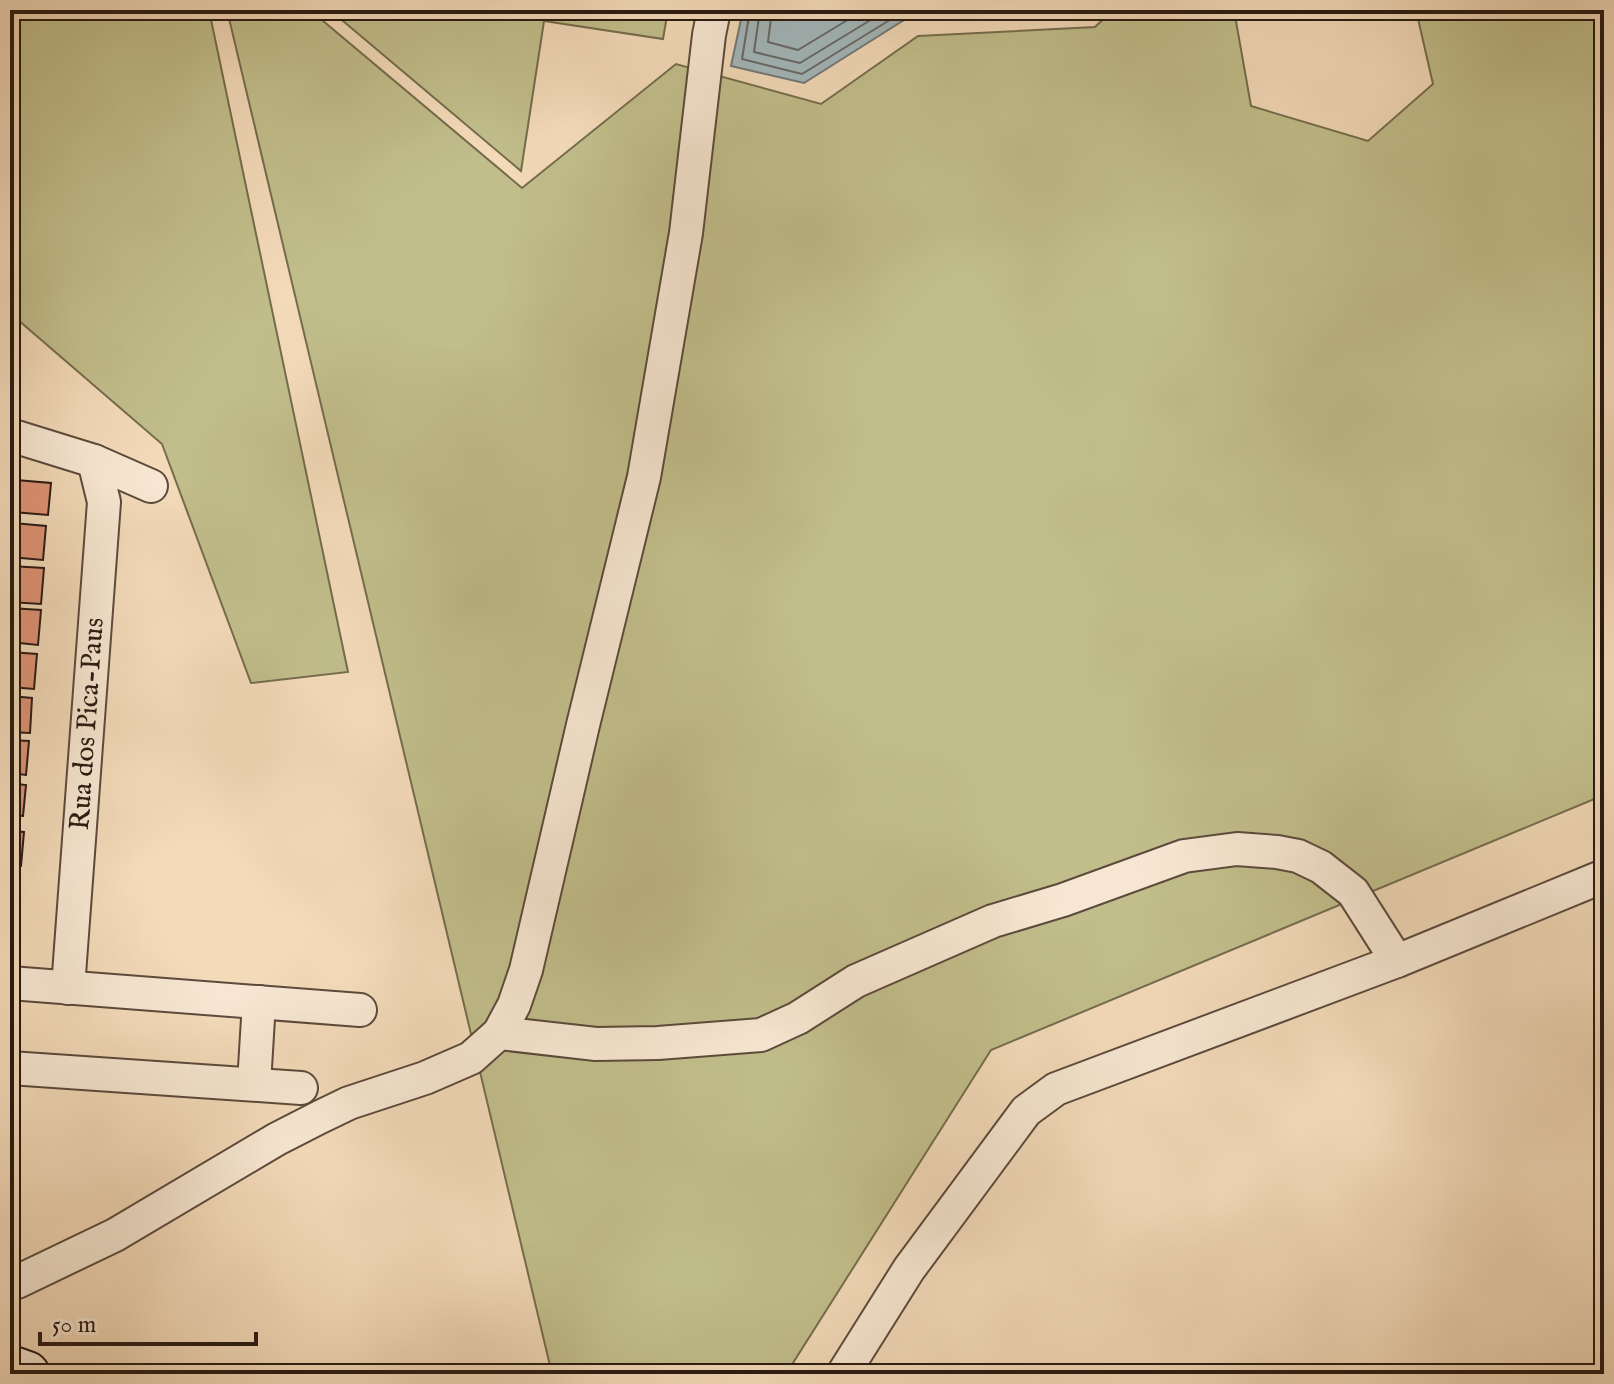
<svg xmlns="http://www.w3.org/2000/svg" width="1614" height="1384" font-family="'IM FELL English',serif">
  <rect width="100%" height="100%" fill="#f3dab9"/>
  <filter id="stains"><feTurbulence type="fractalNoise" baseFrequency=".0025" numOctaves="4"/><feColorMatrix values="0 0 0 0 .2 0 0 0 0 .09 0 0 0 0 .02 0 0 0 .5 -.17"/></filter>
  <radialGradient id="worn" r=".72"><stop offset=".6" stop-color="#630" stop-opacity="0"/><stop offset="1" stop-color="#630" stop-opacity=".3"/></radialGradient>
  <g fill="#c1be8b" stroke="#756c4e" stroke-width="2">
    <polygon points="10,10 209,10 348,672 251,683 162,444 10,313"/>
    <polygon points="227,10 310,10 522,188 676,64 821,104 918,36 1095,27 1113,10 1234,10 1251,106 1368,141 1433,84 1416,10 1604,10 1604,795 991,1050 786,1374 552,1374"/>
    <polygon points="330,10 668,10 663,39 544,21 521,171"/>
  </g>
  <polygon fill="#a2b7bb" stroke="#727877" stroke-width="2" points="743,10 930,10 920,10 804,83 731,66"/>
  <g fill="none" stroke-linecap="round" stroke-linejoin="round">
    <g stroke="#666866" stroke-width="2">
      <polyline points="750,10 742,59 802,74 906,10"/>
      <polyline points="760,10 754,52 800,63 887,10"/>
      <polyline points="772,10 768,42 798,50 864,10"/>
    </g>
  </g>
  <g fill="#de9376" stroke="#291a12" stroke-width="2">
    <polygon points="16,480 51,483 48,515 13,512"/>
    <polygon points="13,523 46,526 43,560 10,557"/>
    <polygon points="10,566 44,568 41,604 10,602"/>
    <polygon points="10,608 41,610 38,645 10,642"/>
    <polygon points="10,652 37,654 34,689 10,687"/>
    <polygon points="10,696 32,698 30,733 10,732"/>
    <polygon points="10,740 29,741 26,775 10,773"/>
    <polygon points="10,783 26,785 23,816 10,815"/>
    <polygon points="10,831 24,832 21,866 10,865"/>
    <polygon points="10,872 19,873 16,905 10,904"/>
    <polygon points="10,913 17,913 14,947 10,946"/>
  </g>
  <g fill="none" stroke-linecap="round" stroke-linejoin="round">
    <g stroke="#5c4a3c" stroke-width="36">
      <g id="street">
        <polyline points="10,435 94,461 151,486"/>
        <polyline points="10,983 360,1010"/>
        <polyline points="68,988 104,502 94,461"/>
        <polyline points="499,1033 596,1044 658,1043 761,1035 798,1018 856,981 993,921 1063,900 1184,856 1237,849 1277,852 1298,856 1321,867 1353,892 1397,961"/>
        <polyline points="10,1068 301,1088"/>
        <polyline points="254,1084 259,1002"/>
        <polyline points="10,1282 17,1282 115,1235 277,1139 320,1117 349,1103 425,1078 471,1058 499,1033 514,1005 526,970 583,725 644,477 686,233 709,35 714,10"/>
        <polyline points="843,1374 909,1269 1026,1111 1056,1089 1397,961 1604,876"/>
      </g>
    </g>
    <g stroke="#291a12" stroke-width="48">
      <polyline id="secondary" points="10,1368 27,1374"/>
    </g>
    <use href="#street" stroke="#f7e7d2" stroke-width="32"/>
    <use href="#secondary" stroke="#f7e7d2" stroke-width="44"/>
  </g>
  <g text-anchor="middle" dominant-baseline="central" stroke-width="6" stroke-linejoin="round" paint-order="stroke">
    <g font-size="28" fill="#291a12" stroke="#f7e7d2">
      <text transform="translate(88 724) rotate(-86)">Rua dos Pica-Paus</text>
    </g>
  </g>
  <rect width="1614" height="1384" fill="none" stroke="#f3dab9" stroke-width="40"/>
  <rect x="12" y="12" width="1590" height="1360" fill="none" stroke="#291a12" stroke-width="4"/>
  <rect x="20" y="20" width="1574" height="1344" fill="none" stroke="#291a12" stroke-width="2"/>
  <path d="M40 1332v12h216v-12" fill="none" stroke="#291a12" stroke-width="4"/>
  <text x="52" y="1332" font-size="24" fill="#291a12" stroke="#f7e7d2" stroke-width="6" paint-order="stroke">50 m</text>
  <rect width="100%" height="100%" filter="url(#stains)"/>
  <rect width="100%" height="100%" fill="url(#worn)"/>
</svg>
